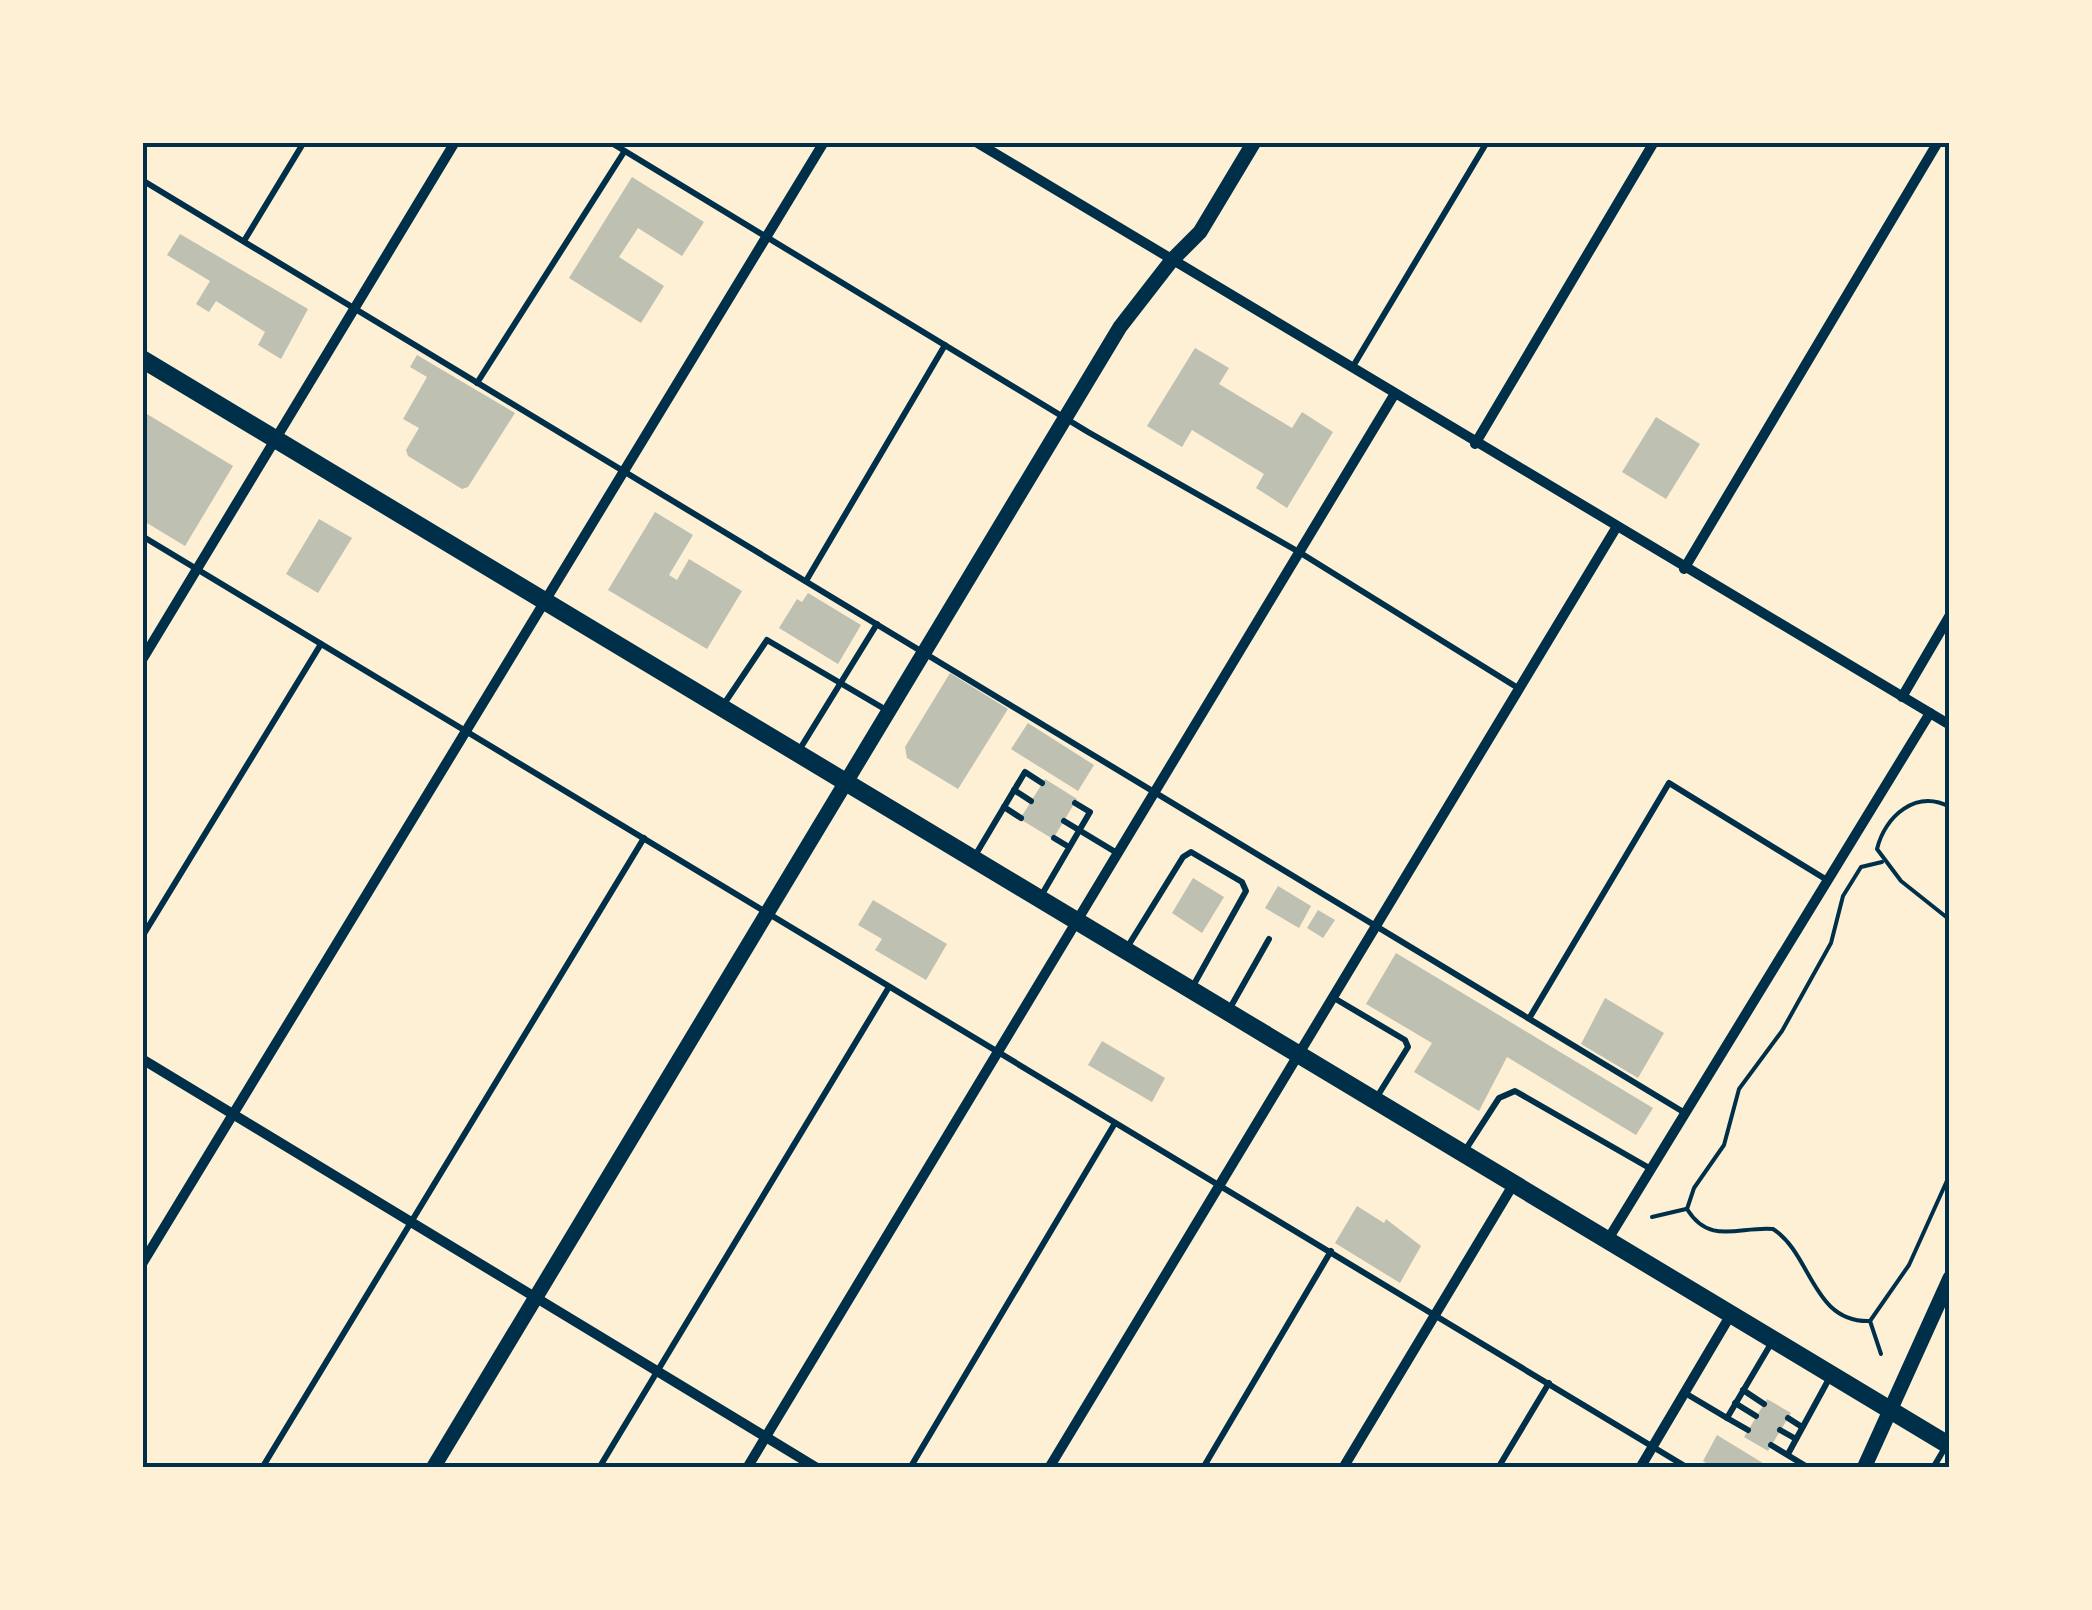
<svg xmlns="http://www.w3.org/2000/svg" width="2092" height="1610" font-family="Jost,sans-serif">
  <rect width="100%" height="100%" fill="#fdf0d5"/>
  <g fill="#bec0b2">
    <polygon points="632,177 704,222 682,256 638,228 619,257 664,286 641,323 569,278"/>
    <polygon points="180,234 308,309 281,359 258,345 265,332 216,301 209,312 196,304 210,281 167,255"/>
    <polygon points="1195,348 1229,368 1219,384 1292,428 1302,412 1333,432 1287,508 1256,488 1264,474 1192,430 1182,447 1147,426"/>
    <polygon points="417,355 515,413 468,487 462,489 408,456 406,450 419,428 403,419 427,377 410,367"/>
    <polygon points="142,411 233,466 185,546 142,520"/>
    <polygon points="1656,417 1700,444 1666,499 1622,472"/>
    <polygon points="655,512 693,535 669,575 677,580 689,559 742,591 707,649 608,590"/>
    <polygon points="319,519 352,538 318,593 286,574"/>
    <polygon points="808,593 861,625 838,664 779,628 797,599 802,602"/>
    <polygon points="950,673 1008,709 958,789 907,758 905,747"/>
    <polygon points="1028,723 1094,765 1078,791 1011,749"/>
    <polygon points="1045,779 1077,799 1053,839 1020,819"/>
    <polygon points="1193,878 1224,897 1202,933 1172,913"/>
    <polygon points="1278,886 1311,906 1299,928 1265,908"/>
    <polygon points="873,900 947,944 926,980 875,950 882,939 858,925"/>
    <polygon points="1318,910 1335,920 1323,938 1307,928"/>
    <polygon points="1396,953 1653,1108 1636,1135 1507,1057 1479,1111 1414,1072 1432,1043 1366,1004"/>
    <polygon points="1605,998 1664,1033 1638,1078 1581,1044"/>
    <polygon points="1102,1041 1165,1078 1152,1102 1088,1065"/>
    <polygon points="1357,1206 1384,1223 1386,1219 1421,1246 1400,1283 1335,1243"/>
    <polygon points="1767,1399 1791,1413 1768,1451 1744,1437"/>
    <polygon points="1717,1435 1771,1468 1714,1468 1703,1461"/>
  </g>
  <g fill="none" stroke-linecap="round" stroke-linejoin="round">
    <g stroke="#003049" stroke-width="4">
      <path d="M1950 807C1916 789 1885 816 1877 849L1901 881 1950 920"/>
      <path d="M1882 862 1861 867 1843 896 1831 943 1782 1031 1739 1089 1724 1145 1694 1188 1687 1209C1710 1246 1739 1226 1773 1229 1812 1254 1812 1323 1870 1321L1909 1265 1950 1174"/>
      <polyline points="1652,1217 1686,1209"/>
      <polyline points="1870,1321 1881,1354"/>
    </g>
    <g stroke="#003049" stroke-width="6">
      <polyline points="610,142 1088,432 1299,552 1518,688"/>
      <polyline points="142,180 1685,1113"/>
      <polyline points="244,241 304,142"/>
      <polyline points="1352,368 1487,142"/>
      <polyline points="477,383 624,152"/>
      <polyline points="142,536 1688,1468"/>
      <polyline points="806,581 945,345"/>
      <polyline points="724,704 767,640 888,711"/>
      <polyline points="798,752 877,624"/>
      <polyline points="1014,790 1031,801"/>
      <polyline points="1004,807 1021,818"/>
      <polyline points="1064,821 1117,853"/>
      <polyline points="1054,838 1069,847"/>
      <polyline points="976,854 1025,772 1042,783"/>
      <polyline points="1041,896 1090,812 1075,803"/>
      <polyline points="142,937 321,644"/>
      <polyline points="1128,946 1183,857 1191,852 1242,882 1246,891 1193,986"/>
      <polyline points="1334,998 1405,1040 1408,1047 1375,1100"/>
      <polyline points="1230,1008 1269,939"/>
      <polyline points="1530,1017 1669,783 1827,880"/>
      <polyline points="1466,1149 1499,1098 1515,1091 1651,1169"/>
      <polyline points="1743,1390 1764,1404"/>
      <polyline points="1685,1393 1727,1418"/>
      <polyline points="1735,1403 1756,1416"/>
      <polyline points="1788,1418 1802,1427"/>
      <polyline points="1748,1430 1727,1418 1772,1342"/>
      <polyline points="1780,1430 1796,1439"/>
      <polyline points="1771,1445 1809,1468"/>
      <polyline points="1788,1454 1830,1377"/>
      <polyline points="262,1468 644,838"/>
      <polyline points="599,1468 889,987"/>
      <polyline points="910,1468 1115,1123"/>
      <polyline points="1203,1468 1331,1251"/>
      <polyline points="1498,1468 1549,1383"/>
      <polyline points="1933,1468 1946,1446"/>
    </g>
    <g stroke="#003049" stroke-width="10">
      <polyline points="976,142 1950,725"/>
      <polyline points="1475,444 1654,142"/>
      <polyline points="1684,569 1938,142"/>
      <polyline points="142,660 455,142"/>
      <polyline points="1902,697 1950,615"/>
      <polyline points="142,1059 817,1468"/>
      <polyline points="1607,1241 1930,713"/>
      <polyline points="142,1264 824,142"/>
      <polyline points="747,1468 1394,395"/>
      <polyline points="1049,1468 1616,528"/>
      <polyline points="1343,1468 1513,1185"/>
      <polyline points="1640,1468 1730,1316"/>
    </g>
    <g stroke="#003049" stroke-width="15">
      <polyline points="433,1468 1120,327 1172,260 1200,232 1254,142"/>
      <polyline points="1864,1468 1950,1278"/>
    </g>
    <polyline stroke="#003049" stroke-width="18" points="142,359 1950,1446"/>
  </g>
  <rect width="2092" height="1610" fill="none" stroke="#fdf0d5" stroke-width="290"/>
  <rect x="145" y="145" width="1802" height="1320" fill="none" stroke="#003049" stroke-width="4"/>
</svg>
